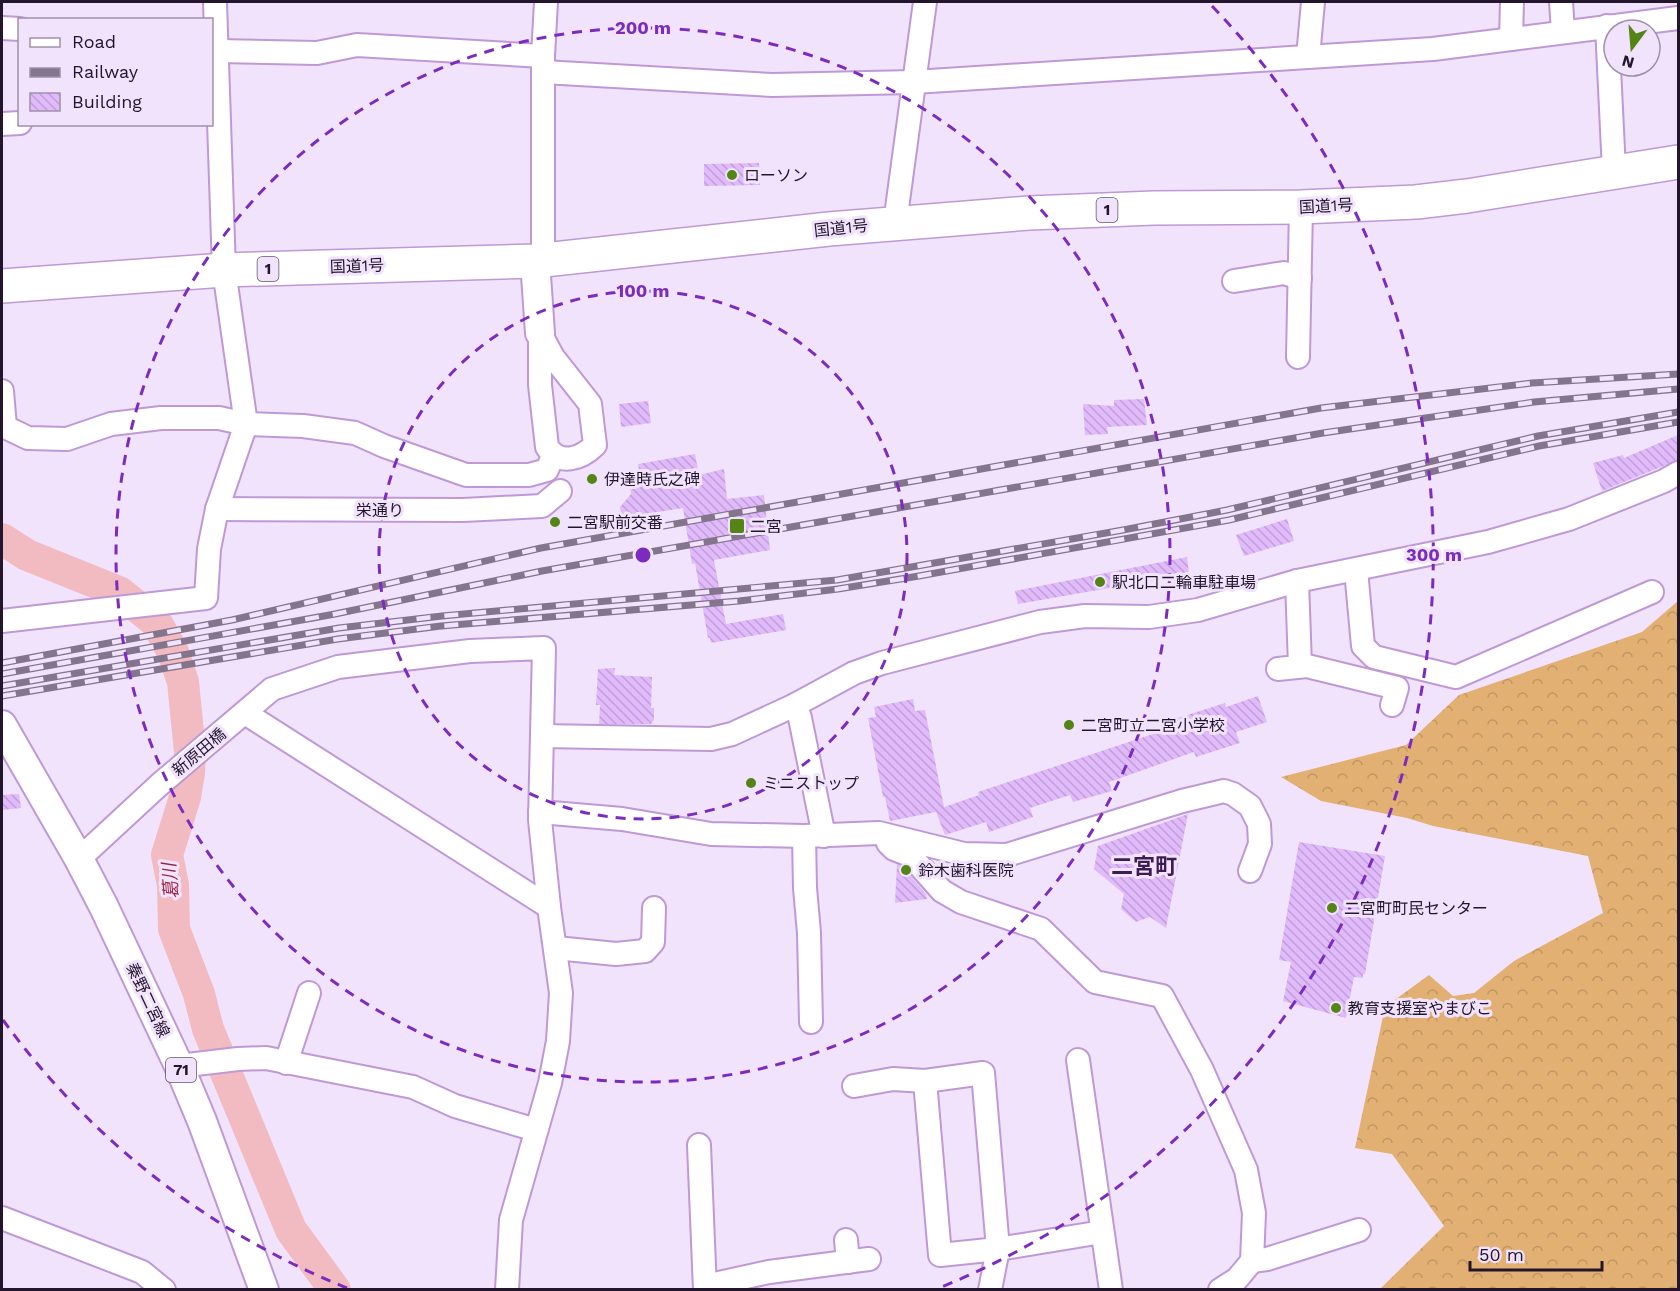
<svg xmlns="http://www.w3.org/2000/svg" width="1680" height="1291" font-family="'Work Sans','Noto Sans JP',sans-serif">
  <defs>
    <pattern id="forest-crowns" width="20" height="18" patternUnits="userSpaceOnUse" patternTransform="scale(1.5)"><rect width="20" height="18" fill="#e1b072"/><path d="M2 6a3 3 0 1 1 6 0M12 15a3 3 0 1 1 6 0" fill="none" stroke="#c19663"/></pattern>
    <pattern id="building-back-hatch" width="6" height="6" patternUnits="userSpaceOnUse" patternTransform="scale(1.5)"><rect width="6" height="6" fill="#e0bafa"/><path d="M-1 5l2 2M0 0l6 6M5-1l2 2" fill="none" stroke="#c09fd6"/></pattern>
  </defs>
  <rect width="100%" height="100%" fill="#f2e3fd"/>
  <polygon fill="url(#forest-crowns)" points="1678,601 1678,1289 1380,1289 1444,1226 1392,1154 1355,1148 1385,1007 1429,975 1453,996 1474,993 1514,961 1603,913 1588,856 1433,826 1407,818 1321,801 1281,777 1406,745 1459,695 1642,632"/>
  <g fill="none" stroke-linecap="round" stroke-linejoin="round">
    <polyline stroke="#f2bbc1" stroke-width="32" points="2,539 27,555 119,592 156,622 173,652 183,682 190,752 189,773 185,797 167,855 173,885 174,929 199,994 208,1029 291,1230 335,1290"/>
  </g>
  <g fill="url(#building-back-hatch)">
    <polygon points="759,163 760,185 704,186 704,164"/>
    <polygon points="1144,399 1147,425 1107,427 1108,434 1085,435 1083,404 1114,406 1114,400"/>
    <polygon points="648,401 651,423 621,427 619,404"/>
    <polygon points="1678,435 1678,460 1602,491 1593,463 1623,455 1624,458"/>
    <polygon points="695,454 699,475 724,469 727,499 764,495 770,550 714,560 726,624 783,614 786,630 711,643 710,638 708,638 695,563 692,564 683,508 622,518 620,507 631,494 630,485 641,481 638,464"/>
    <polygon points="1287,519 1294,541 1244,556 1236,535"/>
    <polygon points="1187,557 1189,574 1018,604 1015,591"/>
    <polygon points="615,668 614,675 652,677 651,708 654,708 654,720 651,724 599,724 600,705 596,705 598,669"/>
    <polygon points="1258,696 1267,722 1236,732 1240,743 1196,757 1194,752 1109,782 1112,791 1098,795 1073,802 1070,795 1030,808 1033,817 989,832 986,822 945,835 936,812 890,821 885,797 883,797 868,718 876,717 874,707 913,699 915,711 925,710 944,807 979,795 978,792 1165,730 1162,723 1225,703 1226,707"/>
    <polygon points="19,794 21,808 2,810 2,795"/>
    <polygon points="1188,814 1166,928 1150,917 1136,922 1121,909 1124,894 1094,869 1098,846"/>
    <polygon points="1299,842 1385,856 1365,974 1363,974 1363,978 1354,977 1346,1018 1283,1001 1291,962 1279,960"/>
    <polygon points="897,864 902,866 926,894 927,899 895,903"/>
  </g>
  <g fill="none" stroke-linecap="round" stroke-linejoin="round">
    <g stroke="#be99d6" stroke-width="26">
      <g id="minor">
        <polyline points="1561,2 1563,31"/>
        <polyline points="1607,26 1614,171"/>
        <polyline points="2,28 20,29"/>
        <polyline points="1511,39 1512,2"/>
        <polyline points="217,51 317,53 357,45 543,56"/>
        <polyline points="1308,57 1313,2"/>
        <polyline points="543,72 772,85 914,82 1433,49 1678,18"/>
        <polyline points="2,124 20,123"/>
        <polyline points="895,223 925,2"/>
        <polyline points="543,260 543,56 546,2"/>
        <polyline points="1234,281 1284,273 1300,278"/>
        <path d="M540 333 553 357 590 404 595 445C581 459 560 466 547 447L540 385Z"/>
        <polyline points="1298,357 1301,207"/>
        <polyline points="2,391 5,427 28,438 67,439 111,424 161,418 219,418 246,424 303,426 355,433 384,446 466,475 529,475 547,470 553,456"/>
        <polyline points="217,509 463,510 542,506 560,491"/>
        <polyline points="1356,570 1363,646 1374,657 1456,677 1652,592"/>
        <polyline points="1297,581 1300,666"/>
        <polyline points="2,621 206,598 209,549 217,509 246,424 224,270 215,2"/>
        <polyline points="1278,669 1307,666 1397,688 1392,705"/>
        <polyline points="795,705 800,718 824,836"/>
        <polyline points="245,713 549,907"/>
        <polyline points="542,736 711,739 732,734 795,705 854,673 882,663 1040,622 1085,616 1149,617 1198,610 1297,581 1488,542 1569,519 1664,481 1678,473"/>
        <polyline points="540,812 622,819 711,834 804,836 879,833 964,854 1007,855 1182,801 1224,791 1233,794 1250,806 1259,824 1260,844 1250,871"/>
        <polyline points="804,836 805,888 809,933 811,1022"/>
        <polyline points="888,843 894,849 910,855 942,891 961,902 1041,929 1095,982 1162,996 1202,1070 1246,1170 1254,1213 1252,1261 1237,1279 1220,1290"/>
        <polyline points="79,859 159,785 272,689 338,667 470,651 544,648 540,820 549,907 561,993 558,1041 550,1083 511,1220 507,1290"/>
        <polyline points="556,948 616,954 645,951 653,942 654,908"/>
        <polyline points="1078,1060 1111,1290"/>
        <polyline points="286,1063 309,993"/>
        <polyline points="179,1066 238,1059 266,1058 413,1087 455,1106 536,1130"/>
        <polyline points="925,1081 940,1255 998,1249 1102,1232"/>
        <polyline points="854,1086 893,1079 925,1081 983,1073 998,1249 990,1290"/>
        <polyline points="699,1145 705,1290"/>
        <polyline points="2,1218 142,1272 164,1290"/>
        <polyline points="846,1240 848,1262"/>
        <polyline points="1252,1261 1267,1259 1359,1230"/>
        <polyline points="705,1286 769,1272 869,1259"/>
      </g>
    </g>
    <g stroke="#be99d6" stroke-width="32">
      <g id="major">
        <polyline points="535,261 540,333"/>
        <polyline points="2,725 79,859 104,907 179,1066 202,1121 264,1290"/>
      </g>
    </g>
    <g stroke="#be99d6" stroke-width="36">
      <polyline id="highway" points="2,286 224,270 535,261 829,229 1029,213 1154,208 1301,207 1416,202 1467,196 1678,162"/>
    </g>
    <use href="#minor" stroke="#fff" stroke-width="22"/>
    <use href="#major" stroke="#fff" stroke-width="28"/>
    <use href="#highway" stroke="#fff" stroke-width="33"/>
    <g stroke="#84758d" stroke-width="7">
      <g id="rail">
        <polyline points="2,663 232,620 541,548 1321,408 1532,383 1678,374"/>
        <polyline points="2,674 335,614 542,571 1323,433 1534,402 1678,389"/>
        <polyline points="2,686 339,628 442,616 837,580 1123,530 1227,510 1538,436 1678,412"/>
        <polyline points="2,696 338,639 441,626 739,601 838,589 919,576 1229,520 1539,446 1678,422"/>
      </g>
    </g>
    <use href="#rail" stroke="#f2e3fd" stroke-width="4.5" stroke-dasharray="14" stroke-linecap="butt"/>
  </g>
  <g fill="none" stroke="#7b2cbf" stroke-width="3" stroke-dasharray="10 8">
    <circle cx="643" cy="555" r="264"/>
    <circle cx="643" cy="555" r="527"/>
    <path d="M347 1288A791 791 0 0 1 3 1020M1212 6A791 791 0 0 1 939 1288"/>
  </g>
  <g fill="#538415" stroke="#f2e3fd" stroke-width="2">
    <circle cx="732" cy="175" r="6"/>
    <circle cx="592" cy="479" r="6"/>
    <circle cx="555" cy="522" r="6"/>
    <rect x="729" y="518" width="16" height="16" rx="3"/>
    <circle cx="1100" cy="582" r="6"/>
    <circle cx="1069" cy="725" r="6"/>
    <circle cx="751" cy="783" r="6"/>
    <circle cx="906" cy="870" r="6"/>
    <circle cx="1332" cy="908" r="6"/>
    <circle cx="1336" cy="1008" r="6"/>
  </g>
  <g text-anchor="middle" dominant-baseline="central" stroke-width="6" stroke-linejoin="round" paint-order="stroke">
    <g fill="#f2e3fd" stroke="#61536b" stroke-width="1.5">
      <rect x="1096.5" y="198" width="21" height="24" rx="4.5"/>
      <rect x="257.5" y="257" width="21" height="24" rx="4.5"/>
      <rect x="166" y="1058" width="30" height="24" rx="4.5"/>
    </g>
    <g font-size="15" font-weight="bold" fill="#23152c">
      <text x="1107" y="210">1</text>
      <text x="268" y="269">1</text>
      <text x="181" y="1070">71</text>
    </g>
    <g font-size="16" fill="#23152c" stroke="#f2e3fd" text-anchor="start">
      <text x="744" y="175">ローソン</text>
      <text x="604" y="479">伊達時氏之碑</text>
      <text x="567" y="522">二宮駅前交番</text>
      <text x="750" y="526">二宮</text>
      <text x="1112" y="582">駅北口二輪車駐車場</text>
      <text x="1081" y="725">二宮町立二宮小学校</text>
      <text x="763" y="783">ミニストップ</text>
      <text x="918" y="870">鈴木歯科医院</text>
      <text x="1344" y="908">二宮町町民センター</text>
      <text x="1348" y="1008">教育支援室やまびこ</text>
    </g>
    <g font-size="16" fill="#23152c" stroke="#f2e3fd">
      <text transform="translate(1326 206) rotate(-3)">国道1号</text>
      <text transform="translate(841 228) rotate(-6)">国道1号</text>
      <text transform="translate(357 266) rotate(-2)">国道1号</text>
      <text x="380" y="510">栄通り</text>
      <text transform="translate(199 752) rotate(-40)">新原田橋</text>
      <text transform="translate(148 1000) rotate(65)">秦野二宮線</text>
    </g>
    <g font-size="18" font-style="italic" fill="#982441" stroke="#f2e3fd">
      <text transform="translate(170 881) rotate(-95)">葛川</text>
    </g>
    <g font-size="22" font-weight="bold" fill="#3d1c50" stroke="#f2e3fd">
      <text x="1144" y="866">二宮町</text>
    </g>
  </g>
  <circle cx="643" cy="555" r="9" fill="#7b2cbf" stroke="#f2e3fd" stroke-width="3"/>
  <g font-size="18" text-anchor="middle" font-weight="bold" fill="#7b2cbf" stroke="#f2e3fd" stroke-width="6" stroke-linejoin="round" paint-order="stroke">
    <text x="643" y="34">200 m</text>
    <text x="643" y="297">100 m</text>
    <text x="1434" y="561">300 m</text>
  </g>
  <rect width="1680" height="1291" fill="none" stroke="#23152c" stroke-width="6"/>
  <rect x="18" y="18" width="195" height="108" fill="#f2e3fd" stroke="#9f91a9" stroke-width="1.5"/>
  <rect x="30" y="38" width="30" height="9" fill="#ffffff" stroke="#9f91a9" stroke-width="1.5"/>
  <text x="72" y="48" font-size="18" fill="#23152c">Road</text>
  <rect x="30" y="68" width="30" height="9" fill="#84758d" stroke="#9f91a9" stroke-width="1.5"/>
  <text x="72" y="78" font-size="18" fill="#23152c">Railway</text>
  <rect x="30" y="93" width="30" height="18" fill="url(#building-back-hatch)" stroke="#9f91a9" stroke-width="1.5"/>
  <text x="72" y="108" font-size="18" fill="#23152c">Building</text>
  <g transform="translate(1632 48) rotate(196)"><circle r="28" fill="#f2e3fd" stroke="#9f91a9" stroke-width="1.5"/>
  <path d="M0-4.5L10 22L0 15L-10 22Z" fill="#538415"/>
  <text y="-9" font-size="16" font-weight="bold" text-anchor="middle" fill="#23152c">N</text>
  </g>
  <path d="M1470 1261v9h132v-9" fill="none" stroke="#23152c" stroke-width="3"/>
  <text x="1479" y="1261" font-size="18" fill="#23152c" stroke="#f2e3fd" stroke-width="4.5" paint-order="stroke">50 m</text>
</svg>
